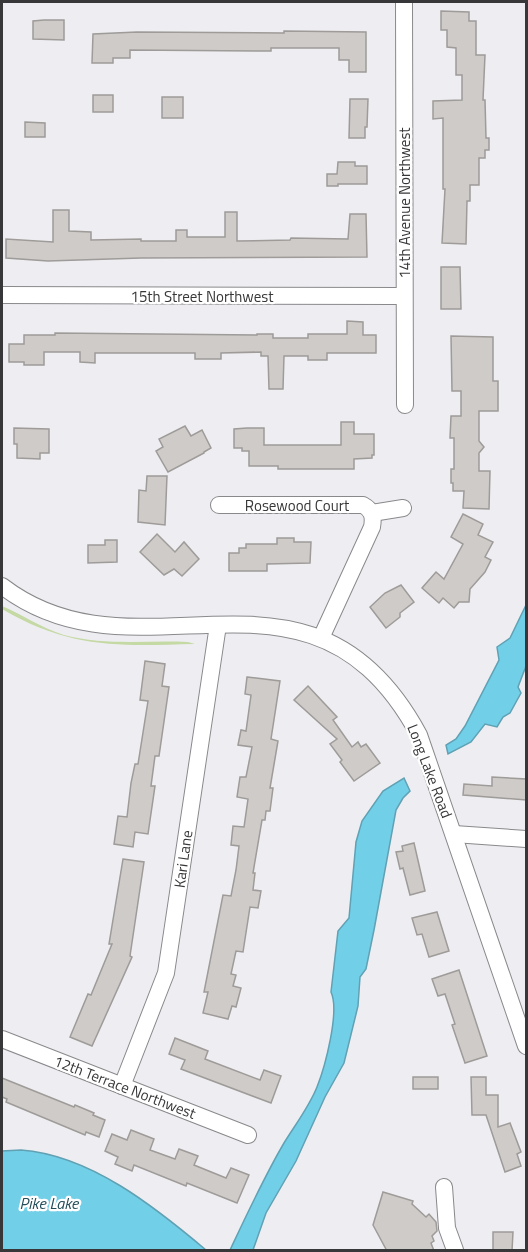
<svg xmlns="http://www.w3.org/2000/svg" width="528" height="1252" font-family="'Titillium Web',sans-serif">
  <rect width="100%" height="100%" fill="#eeeef2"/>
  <path fill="#c5d9a4" d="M2 606C23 615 41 628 64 635 106 646 146 640 188 642L195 644C119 646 70 649 2 609Z"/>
  <g fill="#72cfe8" stroke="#60a1b4" stroke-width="1.5">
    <polygon points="526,605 526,666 518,687 521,693 510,713 503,717 497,727 485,724 471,742 448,754 446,745 456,739 465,726 499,660 497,647 510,638"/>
    <path d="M404 778 410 791 403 798 396 810 374 930 366 969 360 977 358 1006 344 1063 325 1097 296 1161 266 1213 253 1250H230C247 1214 264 1177 284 1143 295 1125 309 1107 317 1087 325 1067 340 1011 331 992L338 931 349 918 356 842 362 821 383 791Z"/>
    <path d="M21 1150C90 1155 155 1207 206 1250H2V1151Z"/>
  </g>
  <g fill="#cecbc9" stroke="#9e9b99" stroke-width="1.5">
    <polygon points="441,11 469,12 469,21 476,21 476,55 485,55 483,100 485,100 486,138 489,138 489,150 485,150 485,158 479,158 479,185 470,185 470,201 467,201 466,244 442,243 445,189 443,189 443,118 433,119 433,101 462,100 462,75 456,75 456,48 447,47 447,30 441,30"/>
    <polygon points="44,20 64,20 64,40 33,39 33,21"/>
    <polygon points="284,31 366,32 366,72 349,72 349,60 339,60 339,48 271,48 271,51 130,50 130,58 113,58 113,63 92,63 93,34 137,32 284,33"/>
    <rect x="93" y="95" width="20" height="17"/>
    <rect x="162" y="97" width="21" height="21"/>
    <polygon points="350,99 368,99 367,127 365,127 365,138 349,138"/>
    <polygon points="25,122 45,123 45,137 25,137"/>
    <polygon points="338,162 355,162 355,166 367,166 367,184 338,184 338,186 327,186 327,174 337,174"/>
    <polygon points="53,210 69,210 69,231 91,232 91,240 141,239 141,241 176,241 176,230 187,230 187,237 225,237 225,212 237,212 237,241 290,240 291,238 348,239 350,214 366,214 367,257 141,258 48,261 6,258 6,239 53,242"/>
    <polygon points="441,267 460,267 461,309 441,309"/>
    <polygon points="347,321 363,322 363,335 376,335 376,353 327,353 327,360 308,360 308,356 284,356 283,389 269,389 268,356 261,356 261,352 221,353 221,359 195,359 195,353 95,353 95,363 80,362 80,352 44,352 44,365 24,365 24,362 9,362 9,344 24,344 24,335 55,335 55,333 257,335 257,334 273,334 273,338 308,338 308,334 347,334"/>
    <polygon points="451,336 493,337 493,381 498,381 498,411 479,411 479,441 484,447 479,453 479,471 490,471 489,509 463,508 464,491 453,491 453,483 451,483 451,469 454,469 454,438 450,438 451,416 461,416 461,391 452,391"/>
    <polygon points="341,422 354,422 354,434 374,434 374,455 372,455 372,458 354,459 354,469 278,469 278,466 249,466 249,451 242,451 242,448 234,448 234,429 247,428 264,428 264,445 341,445"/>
    <polygon points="185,426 191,436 202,430 211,448 204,452 204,453 168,472 156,451 163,447 159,439"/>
    <polygon points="14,428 49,429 49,453 40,453 40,459 17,458 17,444 14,444"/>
    <polygon points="147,476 167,476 165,525 138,522 139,490 146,491"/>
    <polygon points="463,514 483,524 478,535 493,542 485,557 491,560 485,572 470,589 469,602 459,602 454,608 443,598 439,603 422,588 436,572 444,579 463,544 451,537"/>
    <polygon points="157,534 175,552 184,542 199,559 182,576 174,569 164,575 140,552"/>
    <polygon points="277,538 294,538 294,542 311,542 310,563 267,564 267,571 229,571 229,553 239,553 239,548 246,548 246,544 277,544"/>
    <polygon points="105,540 117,540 117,562 88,563 88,545 105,545"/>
    <polygon points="401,585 414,602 400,613 400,617 386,628 370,607 385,593"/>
    <polygon points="145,661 165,664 162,686 169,687 159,756 155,756 151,786 155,786 148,834 135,832 133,847 114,844 118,816 127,817 131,783 135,764 138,764 148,701 140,700"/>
    <polygon points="247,677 280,681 271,739 278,741 270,788 273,788 270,811 266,811 265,820 262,820 253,873 255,873 253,890 261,891 258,908 250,907 243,952 236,951 231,974 236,975 233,986 241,988 236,1007 232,1006 228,1019 203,1013 208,992 204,992 223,895 231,896 236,870 239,846 231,845 233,826 244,827 248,799 237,797 240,777 246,777 252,747 238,745 241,730 246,731 251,695 245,694"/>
    <polygon points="308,686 337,717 333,720 352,747 358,742 361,747 366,744 380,763 354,781 340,762 342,760 330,744 337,739 294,700"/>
    <polygon points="492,777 526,779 526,800 463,795 464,784 492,786"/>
    <polygon points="414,843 425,891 410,895 403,868 400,869 396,852 403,851 402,846"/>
    <polygon points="123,859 144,862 130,956 132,957 92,1046 70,1037 88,994 91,995 112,944 109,944"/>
    <polygon points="437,912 449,951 429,957 422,934 417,935 412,918"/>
    <polygon points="459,970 487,1056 465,1063 452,1025 455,1024 445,994 438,996 432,979"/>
    <polygon points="175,1038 208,1051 205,1059 260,1080 264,1070 281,1076 271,1103 181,1069 185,1060 169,1054"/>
    <rect x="413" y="1077" width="25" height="12"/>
    <polygon points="471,1077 486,1077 486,1095 498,1095 498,1127 510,1123 521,1152 517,1154 521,1166 505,1172 486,1115 472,1115"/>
    <polygon points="2,1078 74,1107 75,1105 94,1113 93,1115 105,1120 99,1137 86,1132 85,1135 6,1102 7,1099 2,1097"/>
    <polygon points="131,1130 154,1139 150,1150 175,1159 179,1149 198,1156 194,1165 226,1178 231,1168 249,1175 237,1203 187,1183 186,1186 134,1165 132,1171 115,1164 118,1157 105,1151 112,1134 127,1140"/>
    <polygon points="383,1192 413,1201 412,1204 426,1217 429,1214 436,1222 437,1231 432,1236 434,1241 431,1243 434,1251 387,1251 373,1225"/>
    <polygon points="493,1232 513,1232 512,1251 493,1250"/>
  </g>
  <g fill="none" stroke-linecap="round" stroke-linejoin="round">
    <g stroke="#89898c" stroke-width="18">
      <g id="minor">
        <polyline points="404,2 405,405"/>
        <polyline points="2,295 403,296"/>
        <path d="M219 505H363C372 510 374 516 372 527L321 638"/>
        <polyline points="372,513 403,508"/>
        <path d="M2 586C140 692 310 533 419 735L526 1046"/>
        <polyline points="454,834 526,839"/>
        <polyline points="2,1039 248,1135"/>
        <polyline points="122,1086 166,973 218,625"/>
        <polyline points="444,1187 447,1228 455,1250"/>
      </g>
    </g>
    <use href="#minor" stroke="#fff" stroke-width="16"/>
  </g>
  <g text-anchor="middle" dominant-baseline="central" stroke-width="4.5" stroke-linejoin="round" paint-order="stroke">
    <g font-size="15" fill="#373739" stroke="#fff">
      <text transform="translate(404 203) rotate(-90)">14th Avenue Northwest</text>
      <text x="202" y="296">15th Street Northwest</text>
      <text x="297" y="505">Rosewood Court</text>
      <text transform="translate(430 771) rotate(69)">Long Lake Road</text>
      <text transform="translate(183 859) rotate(-82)">Kari Lane</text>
      <text transform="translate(125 1087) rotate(21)">12th Terrace Northwest</text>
    </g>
    <g font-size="16" font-style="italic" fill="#224c57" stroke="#fff">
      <text x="49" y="1203">Pike Lake</text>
    </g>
  </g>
  <rect width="528" height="1252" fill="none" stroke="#373739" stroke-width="6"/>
</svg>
